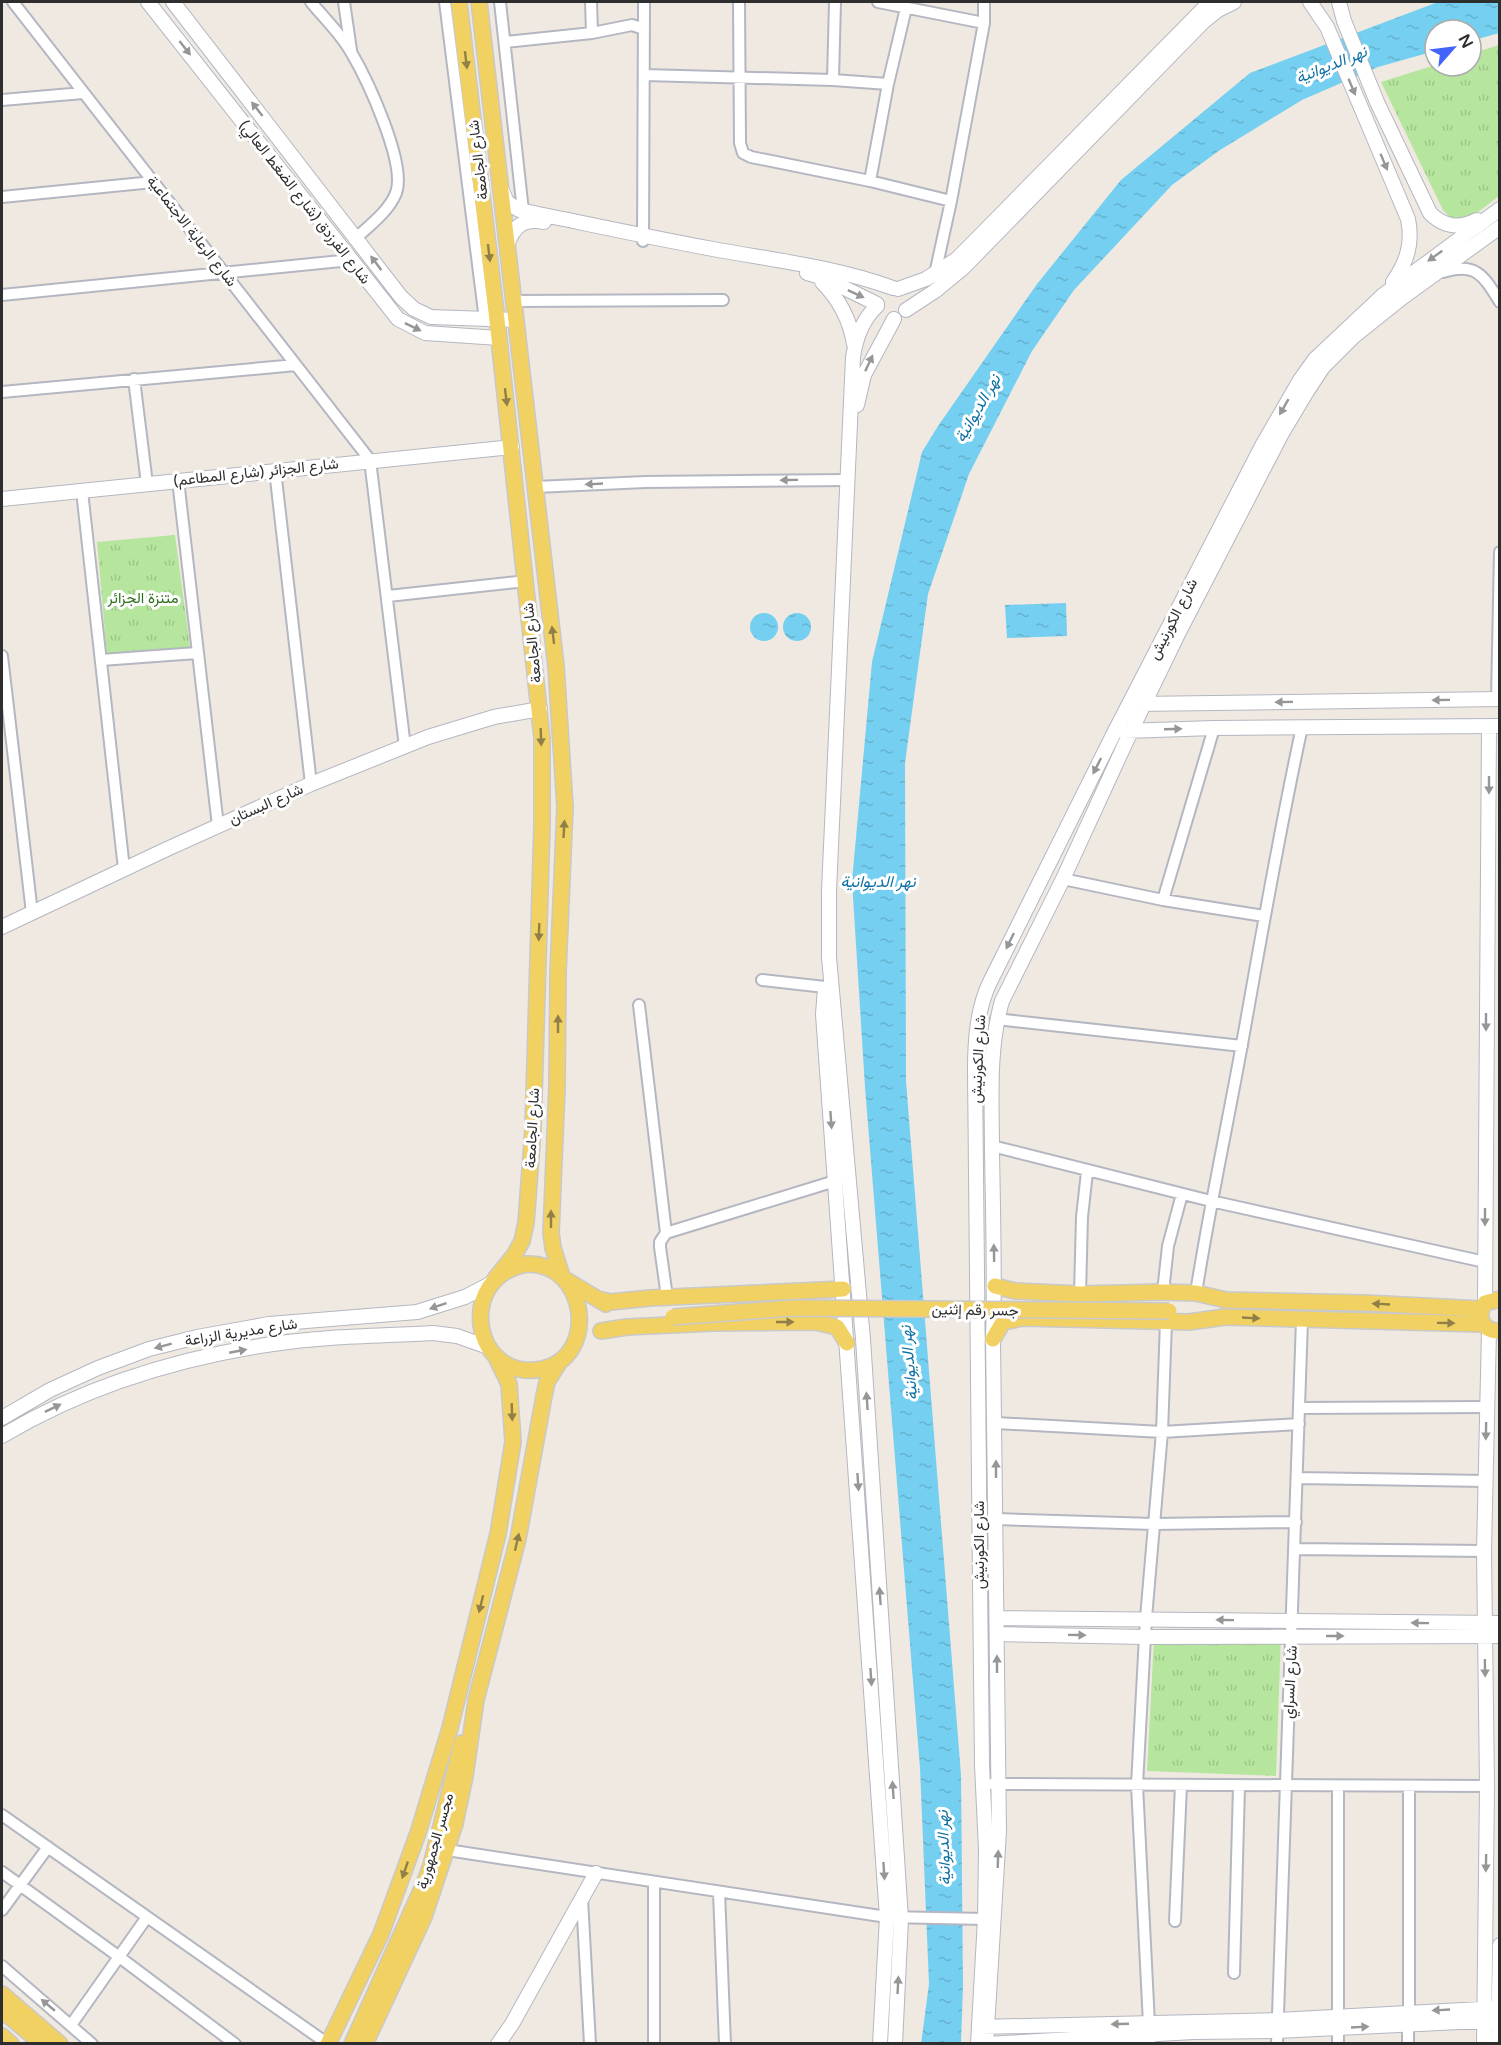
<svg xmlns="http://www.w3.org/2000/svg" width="1501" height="2045" viewBox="0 0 1501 2045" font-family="'Varela Round',Vazirmatn,sans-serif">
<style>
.park{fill:url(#park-tufts)}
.water{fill:url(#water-ripples)}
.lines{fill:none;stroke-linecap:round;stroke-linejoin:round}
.street-casing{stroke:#b4b7c1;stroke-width:14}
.secondary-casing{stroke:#b4b7c1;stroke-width:16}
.primary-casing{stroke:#c9c9c9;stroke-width:18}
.street{stroke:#fff;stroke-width:10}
.secondary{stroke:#fff;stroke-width:14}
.primary{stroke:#f2d163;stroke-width:15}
.primary-bridge-casing{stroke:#c9c9c9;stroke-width:18;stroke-linecap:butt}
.primary-bridge{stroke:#f2d163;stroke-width:15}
.oneway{fill:#969696}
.oneway2{fill:#908048}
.labels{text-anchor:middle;stroke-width:6;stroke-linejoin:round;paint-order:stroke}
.street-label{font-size:15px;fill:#2e2e2e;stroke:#fff}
.park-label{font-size:15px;fill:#2c6e1b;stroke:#fff}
.water-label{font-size:16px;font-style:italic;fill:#0d6fa3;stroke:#fff}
</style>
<defs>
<pattern id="park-tufts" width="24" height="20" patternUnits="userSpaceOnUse" patternTransform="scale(1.5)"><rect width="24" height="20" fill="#b6e59e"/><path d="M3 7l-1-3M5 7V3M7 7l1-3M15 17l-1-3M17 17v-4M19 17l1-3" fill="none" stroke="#9dc588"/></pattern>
<pattern id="water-ripples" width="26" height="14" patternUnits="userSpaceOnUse" patternTransform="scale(1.5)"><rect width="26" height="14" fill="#75cff0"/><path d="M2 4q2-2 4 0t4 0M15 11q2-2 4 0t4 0" fill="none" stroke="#66b2ce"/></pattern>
</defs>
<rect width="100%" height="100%" fill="#efe9e1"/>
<path class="park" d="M1499,45V196C1482,208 1461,232 1443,210L1381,82L1435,65L1471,66V54Z
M175,535L190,647L107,655L97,542Z
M1281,1635L1276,1776L1147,1771L1154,1639Z"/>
<path class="water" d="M1438,2H1499V33L1471,41V30H1435V51L1378,67L1302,100L1220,150L1172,185L1074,290L1032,351L969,474L928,594L905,763L906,1081L961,1775L963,1986L961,2043L921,2044L929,1984L920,1768L865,1087L852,881L872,662L922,452L938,426L1037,284L1121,180L1250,73Z
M1066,603L1067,636L1007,638L1005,605Z
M783 627a14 14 0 1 1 28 0a14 14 0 1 1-28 0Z
M750 627a14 14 0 1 1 28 0a14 14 0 1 1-28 0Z"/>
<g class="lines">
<g class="street-casing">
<path id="street" d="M13,2L370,460L405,747
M311,2C324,18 341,34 351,52C367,79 407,164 396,193C389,211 370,225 356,238
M344,2L351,50
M445,2L485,320
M500,2L523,211
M591,2L592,33
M739,2L740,143L743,153L751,157L870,181L951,201
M878,2L984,23
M505,42L592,33L632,25L644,29
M644,75L833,80L888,84
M833,80L835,2
M2,100L83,93
M870,181L888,84L906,8
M2,197L153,182
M643,241L644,2
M1443,272C1476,262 1483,275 1500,302
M935,274L951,201L984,23V2
M2,295L351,260
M513,301L723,300
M134,379L147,484
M2,392L296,365
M275,470L311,784
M178,480L218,826
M536,487L645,482L848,480
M82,491L124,869
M388,596L526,581
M2,656L32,913
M101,660L197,653
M1497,699L1500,552
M1063,879L1163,900L1264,916
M1163,900L1214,728
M762,980L825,987
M639,1005L666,1233
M996,1019L1242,1046
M992,1146L1211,1201L1485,1262
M1163,1292L1168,1246L1182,1194
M1196,1293C1209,1210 1227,1127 1242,1044C1261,938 1279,832 1302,727
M1080,1294L1082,1217L1087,1172
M667,1297L660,1247V1242L666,1233L835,1181
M1300,1408L1486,1407
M996,1423L1162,1432L1299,1424
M1298,1478L1486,1481
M996,1519L1154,1524L1296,1522
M1295,1549L1484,1551
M992,1784L1487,1786
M2,1815L328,2044
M447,1850L887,1917L985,1919
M2,1872L118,1956L235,2044
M719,1892L725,2044
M582,1899L590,2044
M2,1910L48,1847
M1175,1921L1181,1785
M2,1966L92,2044
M1234,1973L1239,1786
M1409,2012V1786
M71,2025L147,1917
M1408,2025V2044
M654,2044V1882
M1150,2044L1137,1785L1146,1618L1162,1432L1166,1322
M1277,2044L1302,1320
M1338,2044V1786"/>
</g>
<g class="secondary-casing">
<path id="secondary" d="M148,2L398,319L425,333L499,338
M173,2L401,297L414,309L431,317L515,320
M1310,2L1327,27L1408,219C1413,243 1407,262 1393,282
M1339,2L1344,21L1377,102L1430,213C1444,227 1459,229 1477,220
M502,191L507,202L519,210C584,223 648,237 713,249C773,260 835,267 893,288
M507,245C514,226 523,218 544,222
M807,273L824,278L877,304
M822,282C839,299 850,320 854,344
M898,289L926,279L957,259L1210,2
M877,306C862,320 856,337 853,357L829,891V957L863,1339L901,1919L895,2044
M906,310L935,291L964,267L1203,22L1218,10L1234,2
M857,405L864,375L894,319
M2,499L512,447
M1136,704L1500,699
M1124,731L1214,728L1500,726
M2,927L167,849L311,784L428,737L494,717L540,709
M825,989L823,1014L887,1917L880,2044
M1485,1303L1489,726
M2,1418L50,1390L98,1368L149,1349L197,1337L269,1324L417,1312L465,1297L492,1283
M2,1436C84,1387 178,1358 273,1344C325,1336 380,1336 433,1333L457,1336L488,1347
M997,1618L1500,1623
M997,1634L1146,1637L1500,1636
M980,2027L1278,2020L1500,2008
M498,2044L512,2024L596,1873
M978,2044L985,1919L986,1850L982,1765L980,1580L975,1070C975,1040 977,1009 990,982L1115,731L1263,444L1300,380L1315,359L1382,296L1500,209
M986,2044L999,1831L993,1339C995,1277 993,1214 992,1151C992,1101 988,1050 1002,1001L1063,879L1131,731L1179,632L1281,435L1306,393L1323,367L1353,337L1403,297L1500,227
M986,2044L1193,2032L1277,2031L1500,2020
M1484,2044L1487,1786L1484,1551L1489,1330
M1498,2044L1500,1945"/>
</g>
<g class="primary-casing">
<path id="primary" d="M459,2L497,320L542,738V825L533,1129L526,1223L522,1241L515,1254L495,1279
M479,2L556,666L565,807L558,972L557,1087L551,1233L553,1248L562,1276
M527,1264C588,1263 599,1357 542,1369C472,1383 455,1276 527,1264Z
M566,1280L606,1304
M995,1286L1015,1291L1080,1294L1163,1292L1196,1293L1226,1300L1365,1303L1481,1309
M598,1299L610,1302L650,1298L843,1289
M1500,1299L1485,1303C1476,1316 1482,1332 1500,1331
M601,1331L627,1327L713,1323L816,1322L837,1327L847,1343
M993,1339L1003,1322L1023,1318L1189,1322L1225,1317L1483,1324
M2,1994L60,2044
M2,2010L42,2044
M2,2036L11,2044
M328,2044L381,1934L418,1833L450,1728L498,1534L513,1442L509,1384L496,1357
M352,2044L424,1884L431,1865L462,1743
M365,2044L424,1917L455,1824L465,1776L476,1700L518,1539L544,1396L547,1382L560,1361"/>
</g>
<use href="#street" class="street"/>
<use href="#secondary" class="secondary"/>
<use href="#primary" class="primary"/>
<g class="primary-bridge-casing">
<path id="primary-bridge" d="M673,1317L792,1308L1169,1311"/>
</g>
<use href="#primary-bridge" class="primary-bridge"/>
</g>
<defs><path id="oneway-solid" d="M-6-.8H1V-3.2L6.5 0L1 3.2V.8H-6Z" transform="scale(1.5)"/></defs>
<g class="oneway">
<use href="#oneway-solid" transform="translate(185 48) rotate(52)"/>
<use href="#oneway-solid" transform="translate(1352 87) rotate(67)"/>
<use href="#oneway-solid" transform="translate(257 109) rotate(-128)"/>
<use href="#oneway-solid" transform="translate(1384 162) rotate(67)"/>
<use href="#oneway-solid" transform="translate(1435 256) rotate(144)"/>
<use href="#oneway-solid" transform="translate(376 263) rotate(-127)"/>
<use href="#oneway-solid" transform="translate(856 294) rotate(25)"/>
<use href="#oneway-solid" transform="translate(413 327) rotate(26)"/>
<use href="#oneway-solid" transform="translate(869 363) rotate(-65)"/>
<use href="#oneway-solid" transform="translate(1284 407) rotate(120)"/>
<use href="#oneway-solid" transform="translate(789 480) rotate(179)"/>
<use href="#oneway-solid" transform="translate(594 484) rotate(177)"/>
<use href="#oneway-solid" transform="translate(1441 700) rotate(179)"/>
<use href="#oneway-solid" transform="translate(1284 702) rotate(179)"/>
<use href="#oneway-solid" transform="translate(1173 729) rotate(-2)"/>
<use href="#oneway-solid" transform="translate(1097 766) rotate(117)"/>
<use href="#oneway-solid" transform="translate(1489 785) rotate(90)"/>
<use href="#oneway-solid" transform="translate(1010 941) rotate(116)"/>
<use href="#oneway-solid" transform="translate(1486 1022) rotate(90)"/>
<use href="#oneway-solid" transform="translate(831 1120) rotate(86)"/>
<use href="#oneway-solid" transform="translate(1485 1217) rotate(90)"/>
<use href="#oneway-solid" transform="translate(994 1253) rotate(-91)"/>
<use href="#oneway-solid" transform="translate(438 1306) rotate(161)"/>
<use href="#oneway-solid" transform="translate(163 1346) rotate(165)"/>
<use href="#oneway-solid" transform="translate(238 1351) rotate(-11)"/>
<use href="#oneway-solid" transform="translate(867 1401) rotate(-94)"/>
<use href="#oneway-solid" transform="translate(53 1408) rotate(-26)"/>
<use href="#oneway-solid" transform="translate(1486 1431) rotate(91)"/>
<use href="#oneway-solid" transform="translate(996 1469) rotate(-90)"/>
<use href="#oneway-solid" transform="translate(858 1482) rotate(86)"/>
<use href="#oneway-solid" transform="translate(880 1596) rotate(-94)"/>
<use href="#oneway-solid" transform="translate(1225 1620) rotate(-179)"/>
<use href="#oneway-solid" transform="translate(1420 1623) rotate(-179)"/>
<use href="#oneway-solid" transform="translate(1077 1635) rotate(1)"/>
<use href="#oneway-solid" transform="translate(1335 1636)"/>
<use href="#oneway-solid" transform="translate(997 1664) rotate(-90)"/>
<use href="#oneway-solid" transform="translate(1485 1668) rotate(89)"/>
<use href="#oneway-solid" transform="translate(871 1677) rotate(86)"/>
<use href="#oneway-solid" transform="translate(893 1790) rotate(-94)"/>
<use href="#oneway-solid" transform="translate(998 1859) rotate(-88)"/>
<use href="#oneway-solid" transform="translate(1486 1863) rotate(91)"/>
<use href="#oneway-solid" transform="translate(884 1871) rotate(86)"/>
<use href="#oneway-solid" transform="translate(898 1985) rotate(-87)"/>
<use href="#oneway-solid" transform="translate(48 2005) rotate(-140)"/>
<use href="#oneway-solid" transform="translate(1441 2010) rotate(177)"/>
<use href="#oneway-solid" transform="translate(1120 2024) rotate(178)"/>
<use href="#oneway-solid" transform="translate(1360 2027) rotate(-3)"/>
</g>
<g class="oneway2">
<use href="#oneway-solid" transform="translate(466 60) rotate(83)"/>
<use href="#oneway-solid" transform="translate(489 253) rotate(83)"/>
<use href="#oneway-solid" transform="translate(506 397) rotate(83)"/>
<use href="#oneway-solid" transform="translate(553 635) rotate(-97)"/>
<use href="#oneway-solid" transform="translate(541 737) rotate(88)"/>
<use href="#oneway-solid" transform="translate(564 829) rotate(-87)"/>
<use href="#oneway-solid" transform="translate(539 932) rotate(92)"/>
<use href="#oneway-solid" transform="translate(558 1024) rotate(-90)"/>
<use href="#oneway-solid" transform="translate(551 1219) rotate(-90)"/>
<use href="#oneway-solid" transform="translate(1381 1304) rotate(-177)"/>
<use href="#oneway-solid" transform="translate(1251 1318) rotate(3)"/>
<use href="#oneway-solid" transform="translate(785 1322)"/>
<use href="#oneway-solid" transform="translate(1446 1323) rotate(1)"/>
<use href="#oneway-solid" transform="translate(512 1412) rotate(88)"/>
<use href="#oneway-solid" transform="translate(517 1542) rotate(-77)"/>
<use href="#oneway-solid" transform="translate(481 1604) rotate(104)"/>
<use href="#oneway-solid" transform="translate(405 1870) rotate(109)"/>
</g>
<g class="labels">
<g class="street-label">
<text transform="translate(478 160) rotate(-97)" y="5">شارع الجامعة</text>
<text transform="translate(305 202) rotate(52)" y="5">شارع الفرزدق (شارع الضغط العالي)</text>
<text transform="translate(192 231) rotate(52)" y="5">شارع الرعاية الاجتماعية</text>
<text transform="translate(256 472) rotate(-6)" y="5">شارع الجزائر (شارع المطاعم)</text>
<text transform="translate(1173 619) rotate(-63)" y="5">شارع الكورنيش</text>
<text transform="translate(532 643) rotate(-96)" y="5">شارع الجامعة</text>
<text transform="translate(266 804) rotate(-24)" y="5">شارع البستان</text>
<text transform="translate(978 1059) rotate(-87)" y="5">شارع الكورنيش</text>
<text transform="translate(532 1128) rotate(-87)" y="5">شارع الجامعة</text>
<text transform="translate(975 1310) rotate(1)" y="5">جسر رقم إثنين</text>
<text transform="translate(241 1332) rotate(-9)" y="5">شارع مديرية الزراعة</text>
<text transform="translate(979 1545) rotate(-90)" y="5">شارع الكورنيش</text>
<text transform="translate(1290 1682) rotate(-87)" y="5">شارع السراي</text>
<text transform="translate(435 1841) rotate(-74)" y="5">مجسر الجمهورية</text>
</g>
<g class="park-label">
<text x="143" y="603">متنزة الجزائر</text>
</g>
<g class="water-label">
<text transform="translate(1331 64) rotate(-22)" y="6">نهر الديوانية</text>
<text transform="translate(977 408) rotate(-60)" y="6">نهر الديوانية</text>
<text x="878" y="887">نهر الديوانية</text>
<text transform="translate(908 1363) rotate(-95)" y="6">نهر الديوانية</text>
<text transform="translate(943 1848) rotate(-92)" y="6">نهر الديوانية</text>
</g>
</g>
<rect width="1501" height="2045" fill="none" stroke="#2e2e2e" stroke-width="6"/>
<g transform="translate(1453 48) rotate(62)"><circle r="28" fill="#ffffff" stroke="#ababab" stroke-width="1.5"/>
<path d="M0-4.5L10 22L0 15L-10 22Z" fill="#4264fb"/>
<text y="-9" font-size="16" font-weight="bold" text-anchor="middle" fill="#2e2e2e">N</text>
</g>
</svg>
